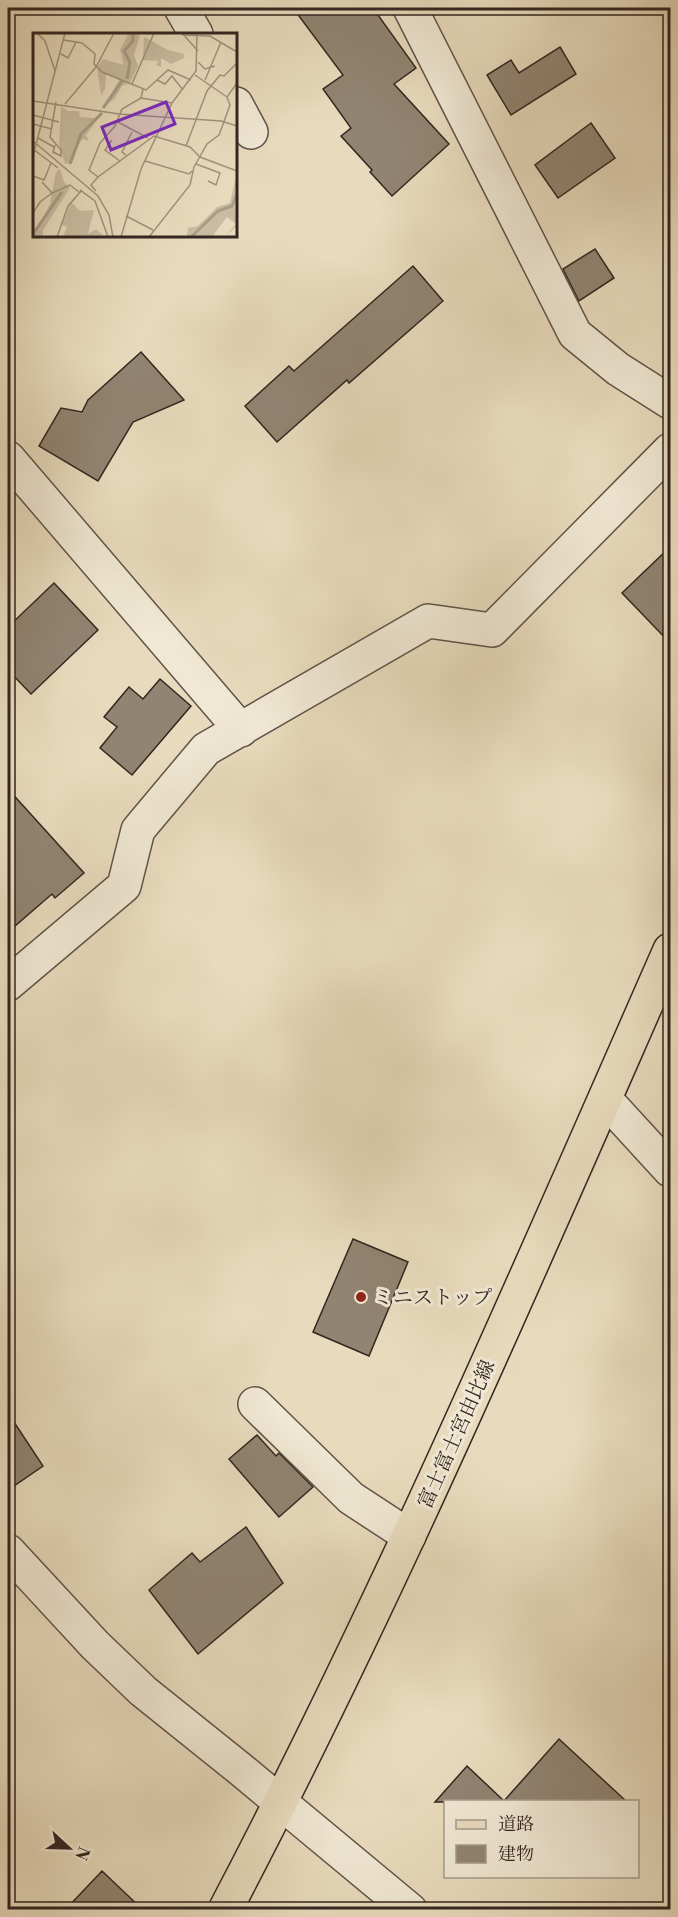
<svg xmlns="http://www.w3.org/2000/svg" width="678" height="1917" viewBox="0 0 678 1917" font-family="'Libre Bodoni','Noto Serif JP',serif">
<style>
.building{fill:#918472;stroke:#332621;stroke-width:1.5}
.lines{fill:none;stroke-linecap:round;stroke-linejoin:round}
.minor-casing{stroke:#605348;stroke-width:36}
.tertiary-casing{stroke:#605348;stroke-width:36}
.primary-casing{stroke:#332621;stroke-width:36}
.minor{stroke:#f0e8d4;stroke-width:33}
.tertiary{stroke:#f0e8d4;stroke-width:33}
.primary{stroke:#e8dbbd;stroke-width:33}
.poi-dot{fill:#8f2418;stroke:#f0e8d4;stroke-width:2}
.labels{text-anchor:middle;stroke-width:6;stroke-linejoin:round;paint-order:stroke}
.poi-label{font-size:20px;fill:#332621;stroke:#f0e8d4;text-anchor:start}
.street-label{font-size:20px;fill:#332621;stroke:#f0e8d4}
.inset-river{fill:none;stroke:#aa9d88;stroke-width:3}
.inset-road{fill:none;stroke:#a0937f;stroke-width:1.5}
.view{fill:#7b2cbf;fill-opacity:0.15;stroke:#7b2cbf;stroke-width:3}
.inset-edge{fill:none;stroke:#332621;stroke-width:3}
</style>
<rect width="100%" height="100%" fill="#e8dbbd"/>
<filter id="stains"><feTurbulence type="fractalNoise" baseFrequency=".00333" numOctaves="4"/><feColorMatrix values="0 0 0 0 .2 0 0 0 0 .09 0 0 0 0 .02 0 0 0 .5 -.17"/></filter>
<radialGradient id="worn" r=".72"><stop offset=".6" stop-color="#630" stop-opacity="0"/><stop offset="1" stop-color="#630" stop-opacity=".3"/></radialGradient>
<path class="building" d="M293,8H373L416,68L394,84L449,144L392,196L370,172L372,170L341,136L351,128L323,89L343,75Z
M560,47L576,74L511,115L487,75L511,60L519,73Z
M591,123L615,158L558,198L535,165Z
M595,249L614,278L579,301L563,269Z
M413,266L443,301L349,383L347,380L277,442L245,406L289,366L294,371Z
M141,352L184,400L133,422L98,481L39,446L61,408L82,412L88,400Z
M670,547V643L622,593Z
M54,583L98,630L31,694L8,670V627Z
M160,679L191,706L132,775L100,748L117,727L104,717L129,687L143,699Z
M8,789L84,873L55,898L52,894L8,932Z
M353,1239L408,1262L369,1356L313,1332Z
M8,1413L43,1466L8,1490Z
M257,1435L276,1456L279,1453L313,1487L279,1517L229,1459Z
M246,1527L283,1583L198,1654L149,1590L192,1553L200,1562Z
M559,1739L627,1802H435L467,1766L504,1801Z
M102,1871L143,1910H65Z"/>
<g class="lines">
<g class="minor-casing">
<path id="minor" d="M181,8L196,34
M410,8L575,334L618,369L670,402
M236,104L251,132
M8,458L241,730
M8,984L124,886L138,830L206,749L428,621L492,630L670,450
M605,1099L670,1170
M255,1404L351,1498L409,1536"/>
</g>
<g class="tertiary-casing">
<path id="tertiary" d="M8,1551L95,1645L143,1691L239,1768L410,1910"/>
</g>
<g class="primary-casing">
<path id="primary" d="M225,1910C389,1597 528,1273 670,950"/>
</g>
<use href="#minor" class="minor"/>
<use href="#tertiary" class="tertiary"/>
<use href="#primary" class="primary"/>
</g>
<circle class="poi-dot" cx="361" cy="1297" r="6"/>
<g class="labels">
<g class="poi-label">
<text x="373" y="1304">ミニストップ</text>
</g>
<g class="street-label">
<text transform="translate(456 1434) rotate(-66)" y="7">富士富士宮由比線</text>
</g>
</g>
<g transform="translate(33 33)">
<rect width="204" height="204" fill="#e8dbbd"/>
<path d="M111,4L135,17L151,21V25L138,31L128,25V34L123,32L125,28L110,27Z" fill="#c9bca2"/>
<path d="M96,0L107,2L101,22L105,33L97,50L89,53L82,65L70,75L86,47L73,41L72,56L68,62L64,34L70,26L91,32L87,17ZM28,73L35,78H46L47,84L62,85L69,80L53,102L56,108L49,106L37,130L32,131L26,111ZM27,136L31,149L37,155L10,197V204H0L17,171L23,139ZM204,140V193L193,202L203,191L194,184L179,204H154L155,195L165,193L184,174L197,170ZM38,169L47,178L61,177L55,201L63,196L72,204H30L34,194L29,192Z" fill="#c9bca2"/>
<path class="inset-river" d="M94,46L97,29L91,18L100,8V0M70,75L89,48M37,131L48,101L69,80M0,201L29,159M158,204L185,178L199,173L204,161"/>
<path class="inset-road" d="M149,0L165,18M5,1L12,8L22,38M149,2L177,3L204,19M31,7L49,10L62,21L61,31L69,39L113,57L135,37L158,47M28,21L35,25L43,9M165,29L172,36L182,33M162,42L194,64M124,47L132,51L139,43L150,57M172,47L188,9M99,51L121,0M108,65L139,70M0,68L86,81L188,88L204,93M32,71L63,34L81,0M0,82L26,89M83,88L115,105M0,91L19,96M5,105L21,114M79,107L72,117L87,128M0,108L65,163L76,182L80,204M22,112L20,119L28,123V117L17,104L23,69M153,113L174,58L187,42L191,43L204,30M0,116L25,135M93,122L89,119L99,99M0,123L32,0M112,128L156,141L159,138M163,131L187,140L183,152L175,148M0,143L11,147L18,130M65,144L56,137L67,110L82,93L89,76L108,65L110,56M47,157L62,168L75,204M63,158L58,152L65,144L121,103L157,114L167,124L204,138M19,160L37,152L46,159M0,180L7,169L19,160L9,149M93,183L120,197M24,204L35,173L49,157M88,204L108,136L139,70L163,38L164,0M116,204L157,152L161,134L174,111L186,102L197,72L194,64L204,50"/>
<path class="view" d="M133,69L142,91L78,117L69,94Z"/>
<rect width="204" height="204" class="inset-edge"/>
</g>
<rect width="678" height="1917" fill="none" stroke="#e8dbbd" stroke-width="30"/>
<rect x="9" y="9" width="660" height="1899" fill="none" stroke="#332621" stroke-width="3"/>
<rect x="15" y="15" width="648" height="1887" fill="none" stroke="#332621" stroke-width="1.5"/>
<rect x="444" y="1800" width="195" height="78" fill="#f0e8d4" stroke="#a49a8c" stroke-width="1.5"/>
<rect x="456" y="1820" width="30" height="9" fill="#e8dbbd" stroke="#a49a8c" stroke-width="1.5"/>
<text x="498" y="1830" font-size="18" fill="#332621">道路</text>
<rect x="456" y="1845" width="30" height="18" fill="#918472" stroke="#a49a8c" stroke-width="1.5"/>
<text x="498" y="1860" font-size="18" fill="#332621">建物</text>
<g transform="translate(69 1848) rotate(112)" stroke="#f0e8d4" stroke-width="4.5" paint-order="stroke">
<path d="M0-4.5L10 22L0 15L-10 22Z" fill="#332621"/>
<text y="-9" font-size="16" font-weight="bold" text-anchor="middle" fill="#332621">N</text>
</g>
<rect width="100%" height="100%" filter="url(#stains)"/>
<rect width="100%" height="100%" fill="url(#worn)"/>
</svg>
